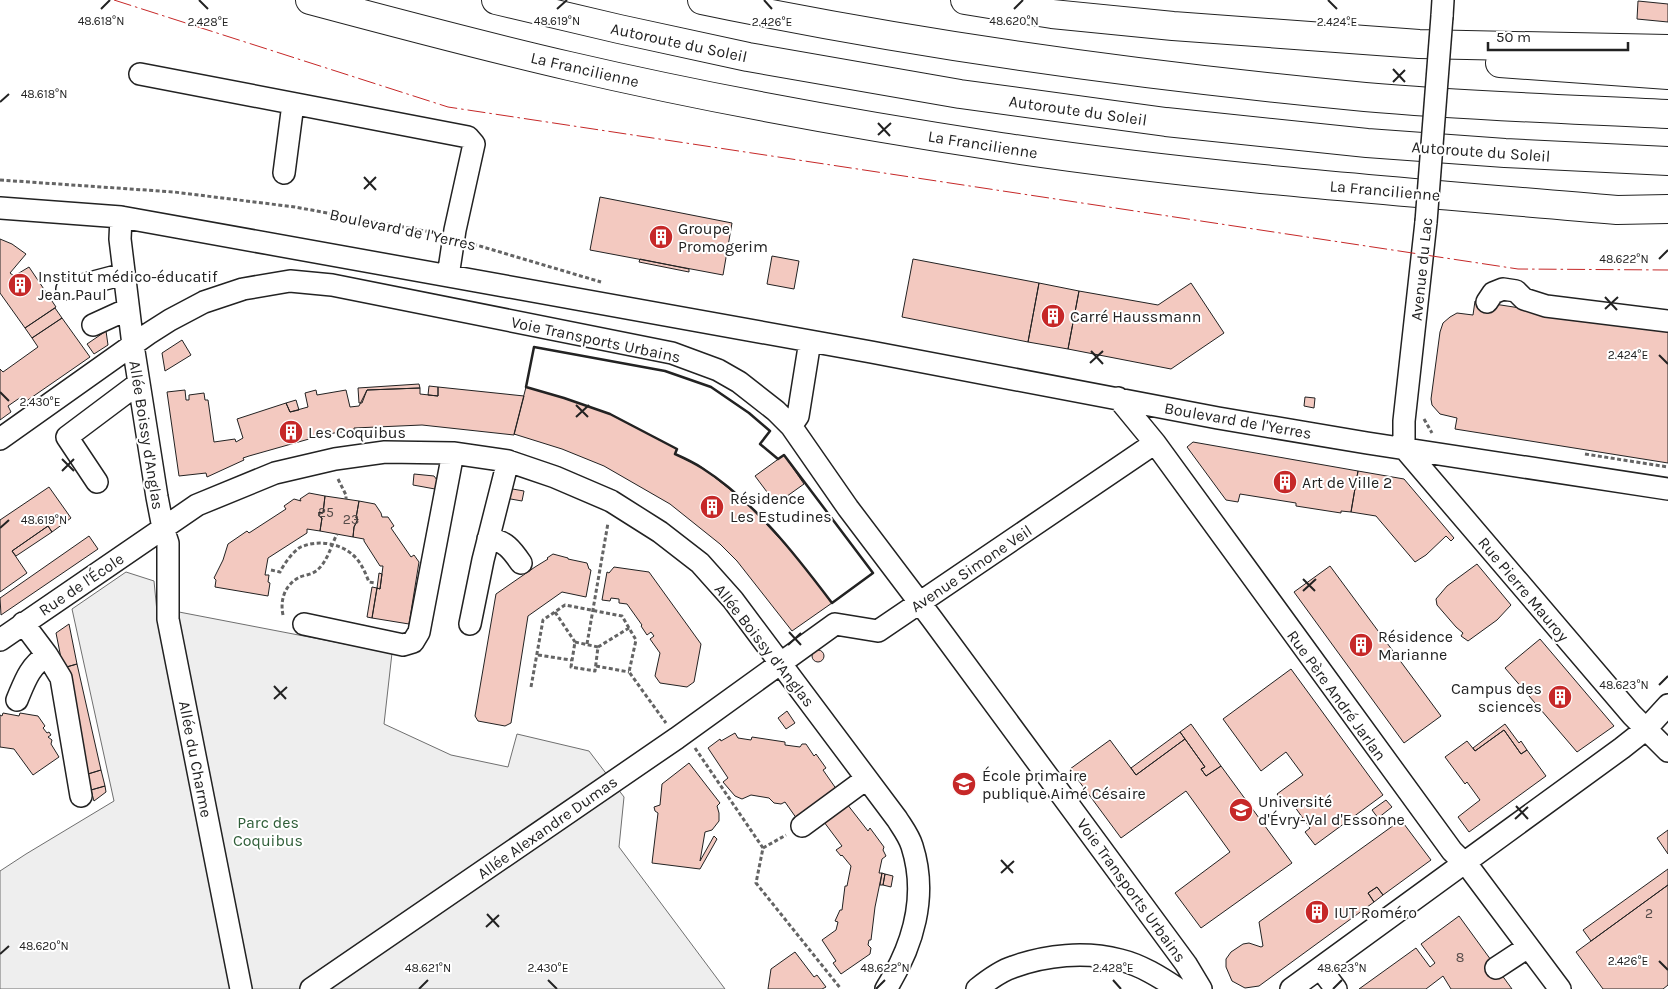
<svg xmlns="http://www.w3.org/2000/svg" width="1668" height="989" viewBox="0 0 1668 989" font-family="Karla,sans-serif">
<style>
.green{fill:#eee;stroke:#6f6f6f}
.building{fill:#f3c9c0;stroke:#222}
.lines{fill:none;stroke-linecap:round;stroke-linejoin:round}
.minor-casing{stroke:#222;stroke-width:24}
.highway-casing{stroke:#222;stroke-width:30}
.path{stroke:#646464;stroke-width:3;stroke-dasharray:4 2.5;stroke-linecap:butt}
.minor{stroke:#fff;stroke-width:21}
.highway{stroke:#fff;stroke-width:28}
.minor-bridge-casing{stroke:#222;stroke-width:24;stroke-linecap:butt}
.minor-bridge{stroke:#fff;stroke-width:21}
.wall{stroke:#222;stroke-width:2.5}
.power{stroke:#c62828;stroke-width:1;stroke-dasharray:18 4 2.5 4;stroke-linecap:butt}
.ticks{fill:none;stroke:#222;stroke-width:2}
.labels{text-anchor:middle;stroke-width:4;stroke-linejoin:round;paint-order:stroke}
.number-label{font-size:14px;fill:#564c4a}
.street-label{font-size:16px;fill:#222;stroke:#fff}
.poi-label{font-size:16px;fill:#222;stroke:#fff;text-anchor:start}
.park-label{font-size:16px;fill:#2f5e38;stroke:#fff}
.ticks-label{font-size:12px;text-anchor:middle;fill:#222;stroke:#fff;stroke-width:4;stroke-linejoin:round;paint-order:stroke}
</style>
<rect width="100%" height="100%" fill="#fff"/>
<path class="green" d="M126,572L154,581L157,612H179L392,653L384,724L451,755L508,767L517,734L589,751L624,797L619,847L725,989H0V871L26,854L114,801L72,609Z"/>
<path class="building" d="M1638,1L1668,4V22L1637,19Z
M600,197L732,223L723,275L590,250Z
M0,239L12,244L26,254L10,273L14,276L29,267L56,307L25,328L0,293Z
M772,256L799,261L794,289L767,284Z
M640,259L689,269V272L639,262Z
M913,259L1039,283L1028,342L902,317Z
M1039,283L1079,291L1068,349L1028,342Z
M1191,283L1224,333L1171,369L1068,349L1079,291L1158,305Z
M1475,301L1668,331V463L1455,429L1457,418L1440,414L1432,405L1431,399L1440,332L1443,323L1450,317L1457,313L1473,315Z
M55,308L62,318L32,338L25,328Z
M62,318L90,357L25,402L21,397L8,406L11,412L0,420V369L3,372L38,347L32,338Z
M106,331L108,345L94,354L87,344Z
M182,340L191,355L165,371L162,353Z
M419,384L420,388L367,390L362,403H359L358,388Z
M429,386L438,387V396L428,395Z
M438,387L524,396L514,435L422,425L354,428V430L308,437L309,439L249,456L243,458L244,460L207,477L206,473L179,476L167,392L185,390L186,400H189V395L204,393L205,400H208L214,442L235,439L236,442L243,438L237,419L286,403L290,412L308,407L305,393L316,390L317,395L346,390L350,407L359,406L367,390L420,388V394L438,396Z
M526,387L564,398L610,414L677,449L675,454L703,468L738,496L753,510L794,554L832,603L792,631L737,561L720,544L670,504L604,466L562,449L514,434Z
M1305,397L1315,398L1314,408L1304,406Z
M296,400L299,410L290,412L286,403Z
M1193,442L1358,471L1351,512L1341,511V513L1296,506V503L1240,494L1238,502L1226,500L1187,447Z
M784,455L804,484L776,504L755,476Z
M1358,471L1404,479L1454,538L1451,541L1446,536L1426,555L1415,562L1376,516L1351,512Z
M414,474L434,476L437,480L435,489L413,485Z
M49,487L71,518L52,532L48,526L12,551L27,573L0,592V520Z
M507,488L524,491L522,501L505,498Z
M309,493L325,496L323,513L319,512V516L322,518L320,531L307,529V533L268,558L265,575H269L268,582L270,583L268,596L215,587L216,580L214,578L223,560L228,544L247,531L249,533L286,509L284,506L294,499L301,501L300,499Z
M325,496L359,501L356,518L358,519L354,527L353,537L320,531L322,518L319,516V512L323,513Z
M359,501L375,504L381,513L382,517H388L394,526L391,528L411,557L414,555L419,562L409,624L372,618L377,588L380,589L383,566H380L364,541V539L353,537L354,527L358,519L356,518Z
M48,526L52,532L16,556L12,551Z
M89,536L98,549L1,615L0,598Z
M553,554L568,558V559L587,563L589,569L591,570L586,597L562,592L528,616L511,723L505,726L478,721L475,716L496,594L535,567L548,559L547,558Z
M1477,564L1511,605L1497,620L1468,641L1461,636L1463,633L1456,627L1437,605L1436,599L1447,586Z
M1330,566L1441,716L1404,743L1294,592Z
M614,567L649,572L701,644L694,682L687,687L660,683L655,676L660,653L650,639L654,636L651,632L647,635L641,626L642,625L627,604L619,603V599L611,598L610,601L602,600L607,572L609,573Z
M379,573L382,574L380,589L377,588Z
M372,587L377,588L372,618L367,617Z
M69,624L77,664L63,668L56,633Z
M1540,639L1614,726L1577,752L1505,668Z
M812 656a6 6 0 1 1 12 0a6 6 0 1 1-12 0Z
M77,664L101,770L88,774L63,668Z
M1291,669L1383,795L1315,845L1305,832L1310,828L1292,803L1287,807L1277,794L1303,775L1286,752L1261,771L1223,719Z
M787,711L795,723L786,729L778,718Z
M3,713L19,716L20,713L38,716L45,726L43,728L47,733L49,732L51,735L48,737L52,740L51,744L59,757L33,775L14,749L0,747V715L2,716Z
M1191,724L1221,766L1206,776L1201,769L1205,767L1180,732Z
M1505,724L1519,743L1521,741L1527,750L1521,754L1504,730L1475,751L1473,748Z
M1504,730L1521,754L1527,750L1546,776L1469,832L1458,817L1480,800L1467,782L1465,784L1445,757L1467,741L1475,751Z
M1180,732L1185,739L1136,775L1131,768Z
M735,733L738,738L751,740L752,737L785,742V745L800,747L802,744H806L814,756L816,754L826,768L823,770L837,790L797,819L785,802L781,804L774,803L769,798L751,795L742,799L735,796L723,782L728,778L708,748L720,739L721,741Z
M1185,739L1205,767L1201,769L1206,776L1221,766L1292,863L1201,928L1175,893L1230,852L1186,791L1121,838L1070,769L1110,740L1136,775Z
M689,763L720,803L717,806L719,813V821L712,830L705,832L700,861L714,836L717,839L700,869L652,863L658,813L655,811L654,807L660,805L662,784Z
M101,770L105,786L91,790L88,774Z
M105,786L106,792L94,801L91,790Z
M1386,800L1392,807L1378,818L1372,810Z
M847,804L868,831L870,828L884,847L883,850L886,856L882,859L879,873H882L875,907L871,940H869L868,945L871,948L870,954L841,974L833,963L836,961L822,940L836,930L838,922L835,921L840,910H842L845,886H847L851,866L842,855L841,856L836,850L842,846L824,822Z
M1401,820L1431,860L1383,895L1377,887L1368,893L1374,902L1259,986L1245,988L1232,981L1226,967V959L1231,952L1243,944L1249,943L1261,947L1263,946L1259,922Z
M1668,830V854L1657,838Z
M1668,869V885L1591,941L1583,930Z
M882,873L885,874L883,885H880Z
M885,874L893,876L891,887L883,885Z
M1668,885V985L1663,989H1603L1576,952Z
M1377,887L1383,895L1374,902L1368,893Z
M1459,916L1512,989H1451L1443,976L1426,989H1359L1416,948L1430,967L1435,963L1421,944Z
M795,952L814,977L817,975L826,987L822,989H768L771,969Z"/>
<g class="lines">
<g class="minor-casing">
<path id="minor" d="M1442,16L1443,0
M140,74L468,137L474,144L455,230L448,276
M284,173L293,104
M0,208L121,217L871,352L1218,418L1367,443L1668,489
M121,217L120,239L133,345L157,497L163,528L168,543V619L241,989
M67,289L124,274
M1487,302L1493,293L1503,289L1516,291L1524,299L1546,306L1668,321
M93,325L128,309
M1118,398L1155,443L1452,851L1471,870L1560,989
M791,426L798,416L810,341
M0,439L148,334L170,320L204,302L243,289L290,281L332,285L672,353L718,370L739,382L776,411L791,426L848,508L932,619L1186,964L1201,989
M1404,448L1632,715L1668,751
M1404,448V421L1426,222
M97,482L67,437L139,383
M488,539C505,540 512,550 521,563
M23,623L47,655L61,678L81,796
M304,624L403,645L413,642L419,632L453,453
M470,624L483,560L508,461
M0,640L197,505L275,473L335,459L385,452L453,453L508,461L555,477L611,501L660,532L700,563L733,600L897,819C902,827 909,836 912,846C928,896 913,946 886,989
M17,700C25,681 29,667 47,655
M802,826L866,779
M1320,968L1336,989
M1496,968L1528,947
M311,989L677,738L835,624L878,631L1155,443
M977,989C987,981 1000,971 1013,967C1046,955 1085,951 1120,960C1141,965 1160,977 1178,989
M1291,989L1622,748L1646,729L1668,705"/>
</g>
<g class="highway-casing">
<path id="highway" d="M310,0C396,23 482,46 569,66C711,99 856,125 1001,147C1205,178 1411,192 1617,210L1668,209
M496,0L619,29L748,57L960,94L1166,122L1367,143L1505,153L1668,161
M702,0C921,46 1143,76 1365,97C1466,106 1567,109 1668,114
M965,0L1052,14L1173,26L1419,44L1668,49
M1500,63L1668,75"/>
</g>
<path class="path" d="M0,180L174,192L295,207L436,233
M473,244L601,282
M1424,419L1432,433
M1585,454L1668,467
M338,479L346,495V499
M271,570L280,572C284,564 292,553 299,548C316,539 340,543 353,555C361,562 365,572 369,582L375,583
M555,612L575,642
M283,615C280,601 284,586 298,578C303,575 311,575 316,571C327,563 331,546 337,534
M575,642L598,647L595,671L571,667Z
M587,644L608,523
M598,647L629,628
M538,655L571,660
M596,666L629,672
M531,687L543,620L565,605L622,616L636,640L629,672L666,723
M695,748L763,848L756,883L841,989
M763,848L786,835"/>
<use href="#minor" class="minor"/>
<use href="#highway" class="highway"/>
<g class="minor-bridge-casing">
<path id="minor-bridge" d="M1426,222L1442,16"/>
</g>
<use href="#minor-bridge" class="minor-bridge"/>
<path class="wall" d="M534,347L665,371L711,387L749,413L770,431L760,444L778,459L784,455L873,573L832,603C795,554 754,501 702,468C693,462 684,458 675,454L677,449L610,414L564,398L526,387Z"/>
<path class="power" d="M114,0L448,107L1518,269L1668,270"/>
</g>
<path class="ticks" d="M199,0L208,9M764,0L772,9M1328,0L1337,9M101,9L110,0M557,9L567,0M1014,9L1023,0M1393,69L1405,82M1393,82L1405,70M0,102L9,94M878,123L890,136M878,135L891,123M364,177L376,190M364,189L376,177M1659,259L1668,250M1605,297L1617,310M1605,309L1618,297M1091,351L1103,364M1659,355L1668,364M1090,363L1103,351M0,392L9,401M576,405L588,417M576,417L589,405M62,459L74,471M62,471L74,459M0,528L9,520M1303,579L1315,591M1303,591L1316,579M789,632L801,645M788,645L801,633M1659,685L1668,676M274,686L286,699M274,699L287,687M1516,806L1528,819M1515,819L1528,807M1001,860L1013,873M1001,873L1014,861M487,914L499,927M486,927L499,915M0,954L9,946M1659,961L1668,970M548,980L557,989M1113,980L1121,989M419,989L428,980M876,989L885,980M1333,989L1342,980"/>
<defs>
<g id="building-disc" transform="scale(1.25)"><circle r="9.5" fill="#c62828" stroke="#fff"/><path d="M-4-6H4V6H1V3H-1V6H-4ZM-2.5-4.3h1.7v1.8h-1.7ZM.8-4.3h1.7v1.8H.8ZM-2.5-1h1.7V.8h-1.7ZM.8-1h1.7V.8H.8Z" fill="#fff"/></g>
<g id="school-disc" transform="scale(1.25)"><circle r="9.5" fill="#c62828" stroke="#fff"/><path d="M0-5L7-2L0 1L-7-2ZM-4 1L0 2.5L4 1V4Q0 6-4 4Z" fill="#fff"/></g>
<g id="university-disc" transform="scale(1.25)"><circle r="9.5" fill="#c62828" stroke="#fff"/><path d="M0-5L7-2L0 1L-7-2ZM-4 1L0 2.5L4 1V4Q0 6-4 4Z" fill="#fff"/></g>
</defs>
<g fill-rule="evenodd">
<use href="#building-disc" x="661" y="237"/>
<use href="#building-disc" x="20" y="285"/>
<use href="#building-disc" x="1053" y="316"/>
<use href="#building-disc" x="291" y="432"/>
<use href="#building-disc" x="1285" y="482"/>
<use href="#building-disc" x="712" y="507"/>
<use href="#building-disc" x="1361" y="645"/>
<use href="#building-disc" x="1560" y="697"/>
<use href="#school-disc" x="964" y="784"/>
<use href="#university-disc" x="1241" y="810"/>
<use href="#building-disc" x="1317" y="912"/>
</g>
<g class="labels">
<g class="number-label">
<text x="326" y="517">25</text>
<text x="351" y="524">23</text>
<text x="1649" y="918">2</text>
<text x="1460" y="962">8</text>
</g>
<g class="street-label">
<text transform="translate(679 42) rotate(12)" y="6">Autoroute du Soleil</text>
<text transform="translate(585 69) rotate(13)" y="6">La Francilienne</text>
<text transform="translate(1078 110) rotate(8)" y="6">Autoroute du Soleil</text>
<text transform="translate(983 144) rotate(9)" y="6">La Francilienne</text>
<text transform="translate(1481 151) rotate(4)" y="6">Autoroute du Soleil</text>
<text transform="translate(1385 190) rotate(5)" y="6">La Francilienne</text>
<text transform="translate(403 229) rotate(12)" y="6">Boulevard de l'Yerres</text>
<text transform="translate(1421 269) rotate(-84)" y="6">Avenue du Lac</text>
<text transform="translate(596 339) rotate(12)" y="6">Voie Transports Urbains</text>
<text transform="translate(1238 420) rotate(10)" y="6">Boulevard de l'Yerres</text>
<text transform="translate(147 435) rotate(81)" y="6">Allée Boissy d'Anglas</text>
<text transform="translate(971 568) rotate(-34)" y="6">Avenue Simone Veil</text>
<text transform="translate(81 584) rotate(-34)" y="6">Rue de l'École</text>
<text transform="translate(1524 589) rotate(50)" y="6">Rue Pierre Mauroy</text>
<text transform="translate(765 645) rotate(52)" y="6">Allée Boissy d'Anglas</text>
<text transform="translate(1337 695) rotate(54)" y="6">Rue Père André Jarlan</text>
<text transform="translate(196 759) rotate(79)" y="6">Allée du Charme</text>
<text transform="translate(547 827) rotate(-35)" y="6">Allée Alexandre Dumas</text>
<text transform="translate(1132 890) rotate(54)" y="6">Voie Transports Urbains</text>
</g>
<g class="poi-label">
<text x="678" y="234">Groupe<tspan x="678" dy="18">Promogerim</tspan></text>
<text x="38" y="282">Institut médico-éducatif<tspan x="38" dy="18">Jean Paul</tspan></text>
<text x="1070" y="322">Carré Haussmann</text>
<text x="308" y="438">Les Coquibus</text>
<text x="1302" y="488">Art de Ville 2</text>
<text x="730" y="504">Résidence<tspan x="730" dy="18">Les Estudines</tspan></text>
<text x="1378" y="642">Résidence<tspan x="1378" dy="18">Marianne</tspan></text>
<text x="1542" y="694" text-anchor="end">Campus des<tspan x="1542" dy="18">sciences</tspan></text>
<text x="982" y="781">École primaire<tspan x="982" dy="18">publique Aimé Césaire</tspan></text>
<text x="1258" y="807">Université<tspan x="1258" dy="18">d'Évry-Val d'Essonne</tspan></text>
<text x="1334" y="918">IUT Roméro</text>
</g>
<g class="park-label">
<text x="268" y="828">Parc des<tspan x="268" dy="18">Coquibus</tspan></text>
</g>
</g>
<g class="ticks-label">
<text x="101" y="25">48.618°N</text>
<text x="557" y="25">48.619°N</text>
<text x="1014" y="25">48.620°N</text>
<text x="208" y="26">2.428°E</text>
<text x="772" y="26">2.426°E</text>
<text x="1337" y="26">2.424°E</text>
<text x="44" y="98">48.618°N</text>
<text x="1624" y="263">48.622°N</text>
<text x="1628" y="359">2.424°E</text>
<text x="40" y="406">2.430°E</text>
<text x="44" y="524">48.619°N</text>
<text x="1624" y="689">48.623°N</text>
<text x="44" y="950">48.620°N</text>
<text x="1628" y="965">2.426°E</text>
<text x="548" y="972">2.430°E</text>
<text x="1113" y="972">2.428°E</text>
<text x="428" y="972">48.621°N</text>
<text x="885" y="972">48.622°N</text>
<text x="1342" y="972">48.623°N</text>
</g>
<path d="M1488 42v8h140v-8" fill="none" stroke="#222222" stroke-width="2.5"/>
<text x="1496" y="42" font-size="15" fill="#222222" stroke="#ffffff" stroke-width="4" paint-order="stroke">50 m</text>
</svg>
